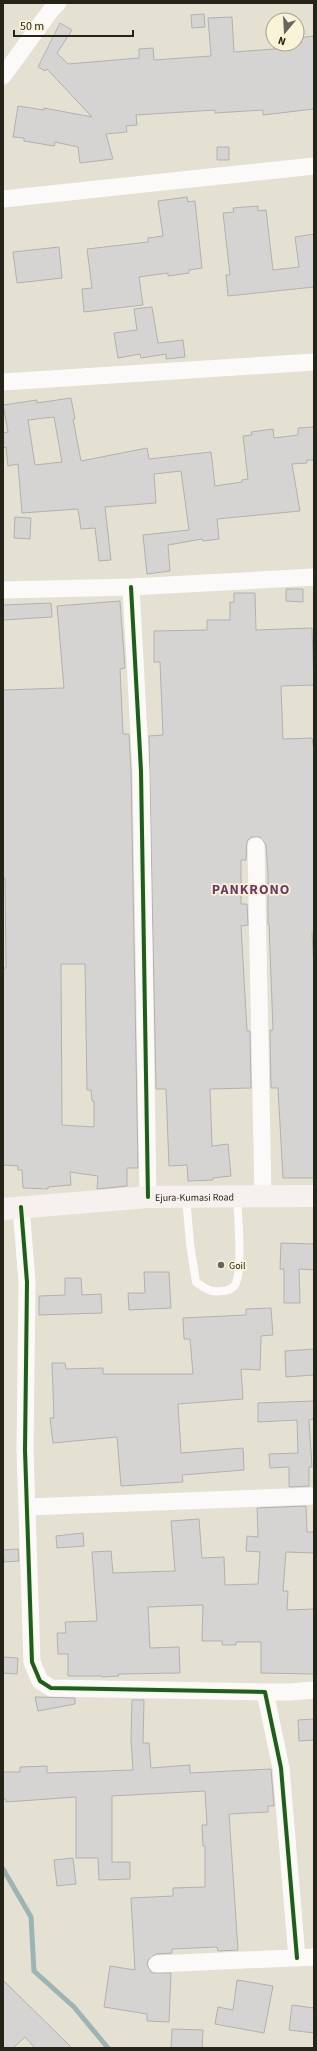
<svg xmlns="http://www.w3.org/2000/svg" width="317" height="2051" viewBox="0 0 317 2051" font-family="'Source Sans 3',sans-serif">
<style>
.lines{fill:none;stroke-linecap:round;stroke-linejoin:round}
.stream{stroke:#9db4b5;stroke-width:5}
.building{fill:#d5d4d3;stroke:#b2b1af;fill-rule:evenodd}
.lane{stroke:#fbfaf8;stroke-width:8}
.street{stroke:#fbfaf8;stroke-width:17}
.primary{stroke:#f6f1ee;stroke-width:22}
.cycleway-casing{stroke:#f9f4d7;stroke-width:6}
.cycleway{stroke:#1b5e20;stroke-width:4}
.poi-dot{fill:#68665a;stroke:#f9f4d7;stroke-width:1.5}
.labels{text-anchor:middle;stroke-width:3.5;stroke-linejoin:round;paint-order:stroke}
.street-label{font-size:10px;fill:#262419;stroke:#f9f4d7}
.poi-label{font-size:10px;fill:#262419;stroke:#f9f4d7;text-anchor:start}
.district-label{font-size:14px;font-weight:bold;letter-spacing:1px;fill:#703866;stroke:#f9f4d7}
</style>
<rect width="100%" height="100%" fill="#e4e1d2"/>
<g class="lines">
<path class="stream" d="M3,1869L31,1917L34,1971L74,2007L108,2048"/>
</g>
<path class="building" d="M204,14L205,27L192,28L191,15Z
M232,17L234,52L288,48V44H297V38L314,36V109L263,115V110L215,113V110L136,115L137,125L126,126L127,132L106,134L113,159L80,163L78,147L55,142L54,146L24,141V138L13,137L18,106L44,110V108L92,117L47,69L45,71L38,67L60,23L72,30L57,53L68,64L139,58V49L153,48L154,60L211,56L208,18Z
M217,147H229V160H217Z
M187,197L188,202L195,201L202,268L189,270V273L168,276V273L139,277L143,305L84,312L82,289L92,288L87,249L148,242V238L163,236L158,201Z
M258,206V211L266,210L273,270L299,267L295,237L314,234V287L228,296L226,275H230L223,213L234,212L233,208Z
M59,247L62,278L17,283L13,252Z
M152,307L158,343L183,340L185,357L166,359V354L141,358L140,354L118,358L114,333L137,330L134,309Z
M71,398L75,419H73L81,461L147,448L149,459L211,452L215,486L242,482V480L248,479L243,436L252,435L251,432L273,429L274,438L298,435V428L314,427V460H307V463L292,464L300,511L217,519L219,539L203,541L202,539L168,545L170,571L147,574L143,535L189,530L181,471L154,474L156,503L105,507L111,560L99,561L95,528L81,529L78,509L22,513L18,464L8,466L6,447L3,448V433L8,432L3,405L37,400V403ZM54,417L62,462L35,465L28,420Z
M15,517L31,518L30,539L14,538Z
M286,589H303V602L286,601Z
M234,593H255L256,630L312,628L314,685L281,686L283,739L312,738L314,750V932H312L314,969V1178H283L278,1088H271L270,1030H273L269,924H268V874L266,845L260,837H251L247,841L246,860H241V904H247L248,925L241,926L247,1031H250L251,1088L210,1089L212,1146L228,1144L231,1176L213,1178V1180L188,1181L187,1165L169,1166L166,1089H156L149,736L163,735L160,662H154V631L207,630V620H230V602H234Z
M120,601L125,668L120,669L123,734H129L131,771L138,1168H127V1186L97,1189L98,1176L70,1172L71,1185L48,1187V1189L23,1188L22,1170H18V1166L3,1165V968H6L5,878H3V690L64,688L57,606ZM61,964H85L87,1090H91L92,1101H94V1127L62,1125Z
M51,603L52,617L3,620V605Z
M281,1243L314,1244V1270L299,1269L300,1303H284V1269H280Z
M144,1272H169L171,1308L129,1310L128,1293H145Z
M65,1278H81L82,1295L101,1294L102,1313L39,1315V1296L65,1295Z
M271,1308L273,1335L261,1336L260,1370L241,1369L243,1399L178,1404L181,1453L243,1448L244,1470L182,1475L183,1482L121,1486L117,1437L53,1443L50,1418H54L52,1363H65L66,1369L103,1368V1374H193L190,1339H184L183,1318L246,1315V1309Z
M314,1349V1375L286,1377L285,1351Z
M314,1401V1419L309,1420L312,1467H309V1486L289,1487V1467L270,1468L269,1454L298,1453L297,1420L258,1422V1403Z
M306,1506L307,1532H314V1553L286,1552L283,1591H288L287,1610L314,1609V1674L261,1673V1642H236V1645H222V1641H202L203,1605L148,1607L150,1648L179,1647L180,1673L118,1674L119,1676L102,1677V1676H68V1654H58L57,1633H66L65,1622L97,1621L92,1552L111,1551L113,1573L175,1571L171,1521L199,1519L202,1558L224,1557L225,1585L258,1584L260,1552L246,1551L247,1536L258,1537L257,1508Z
M83,1533L84,1546L57,1548L56,1536Z
M18,1549L19,1561L4,1562L3,1550Z
M3,1657L18,1658L17,1674L3,1673Z
M35,1697L75,1698V1704L38,1711Z
M132,1700H144L143,1743H149L151,1768L190,1765V1773L271,1769L274,1806H268V1812L229,1814L238,1950L218,1951L217,1947L172,1949V1953L156,1954L148,1960L147,1965L152,1973H171L169,2022L147,2021V2014L104,2007L110,1966L135,1970L131,1898L173,1896V1888L205,1887V1846H203L202,1825H207L205,1791L112,1796V1862H130V1879L99,1880L98,1858H76V1797L6,1802V1799H3V1772H20V1767L47,1766V1773L133,1770L131,1739Z
M314,1719V1740L299,1741L298,1720Z
M73,1858L76,1884L57,1886L54,1860Z
M3,1980L72,2048H35L25,2037L13,2048H3Z
M237,1980L273,1986L264,2033L215,2024L218,2007L233,2010Z
M292,2005L314,2008V2033L289,2030Z
M172,2029L203,2030L202,2048H171Z"/>
<g class="lines">
<path class="lane" d="M186,1197L190,1244L196,1282C204,1288 211,1293 221,1291C227,1291 232,1289 235,1285C243,1272 238,1215 237,1198"/>
<path class="street" d="M3,76L51,10L58,3
M3,199L314,166
M3,382L314,362
M131,587L141,771L148,1197
M3,590L131,587L314,577
M256,846L263,1197
M21,1207L27,1282L25,1450L32,1662L40,1681L51,1688L265,1692L281,1768L297,1958
M27,1507L314,1496
M265,1692H290L314,1690
M157,1964L314,1957"/>
<path class="primary" id="s1" d="M3,1209L148,1197L314,1196"/>
<g class="cycleway-casing">
<path id="cycleway" d="M131,587L141,771L148,1197
M21,1207L27,1282L25,1450L32,1662L40,1681L51,1688L265,1692L281,1768L297,1958"/>
</g>
<use href="#cycleway" class="cycleway"/>
</g>
<circle class="poi-dot" cx="221" cy="1265" r="4"/>
<g class="labels">
<g class="street-label">
<text dy="4" stroke="none"><textPath href="#s1" startOffset="192">Ejura-Kumasi Road</textPath></text>
</g>
<g class="poi-label">
<text x="229" y="1269">Goil</text>
</g>
<g class="district-label">
<text x="251" y="894">PANKRONO</text>
</g>
</g>
<rect width="317" height="2051" fill="none" stroke="#262419" stroke-width="8"/>
<g transform="translate(285 32) rotate(198)"><circle r="19" fill="#f9f4d7" stroke="#a5a18b"/>
<path d="M0-3L7 15L0 10L-7 15Z" fill="#68665a"/>
<text y="-6" font-size="11" font-weight="bold" text-anchor="middle" fill="#262419">N</text>
</g>
<path d="M14 30v6h119v-6" fill="none" stroke="#262419" stroke-width="2"/>
<text x="20" y="30" font-size="12" fill="#262419" stroke="#f9f4d7" stroke-width="3" paint-order="stroke">50 m</text>
</svg>
